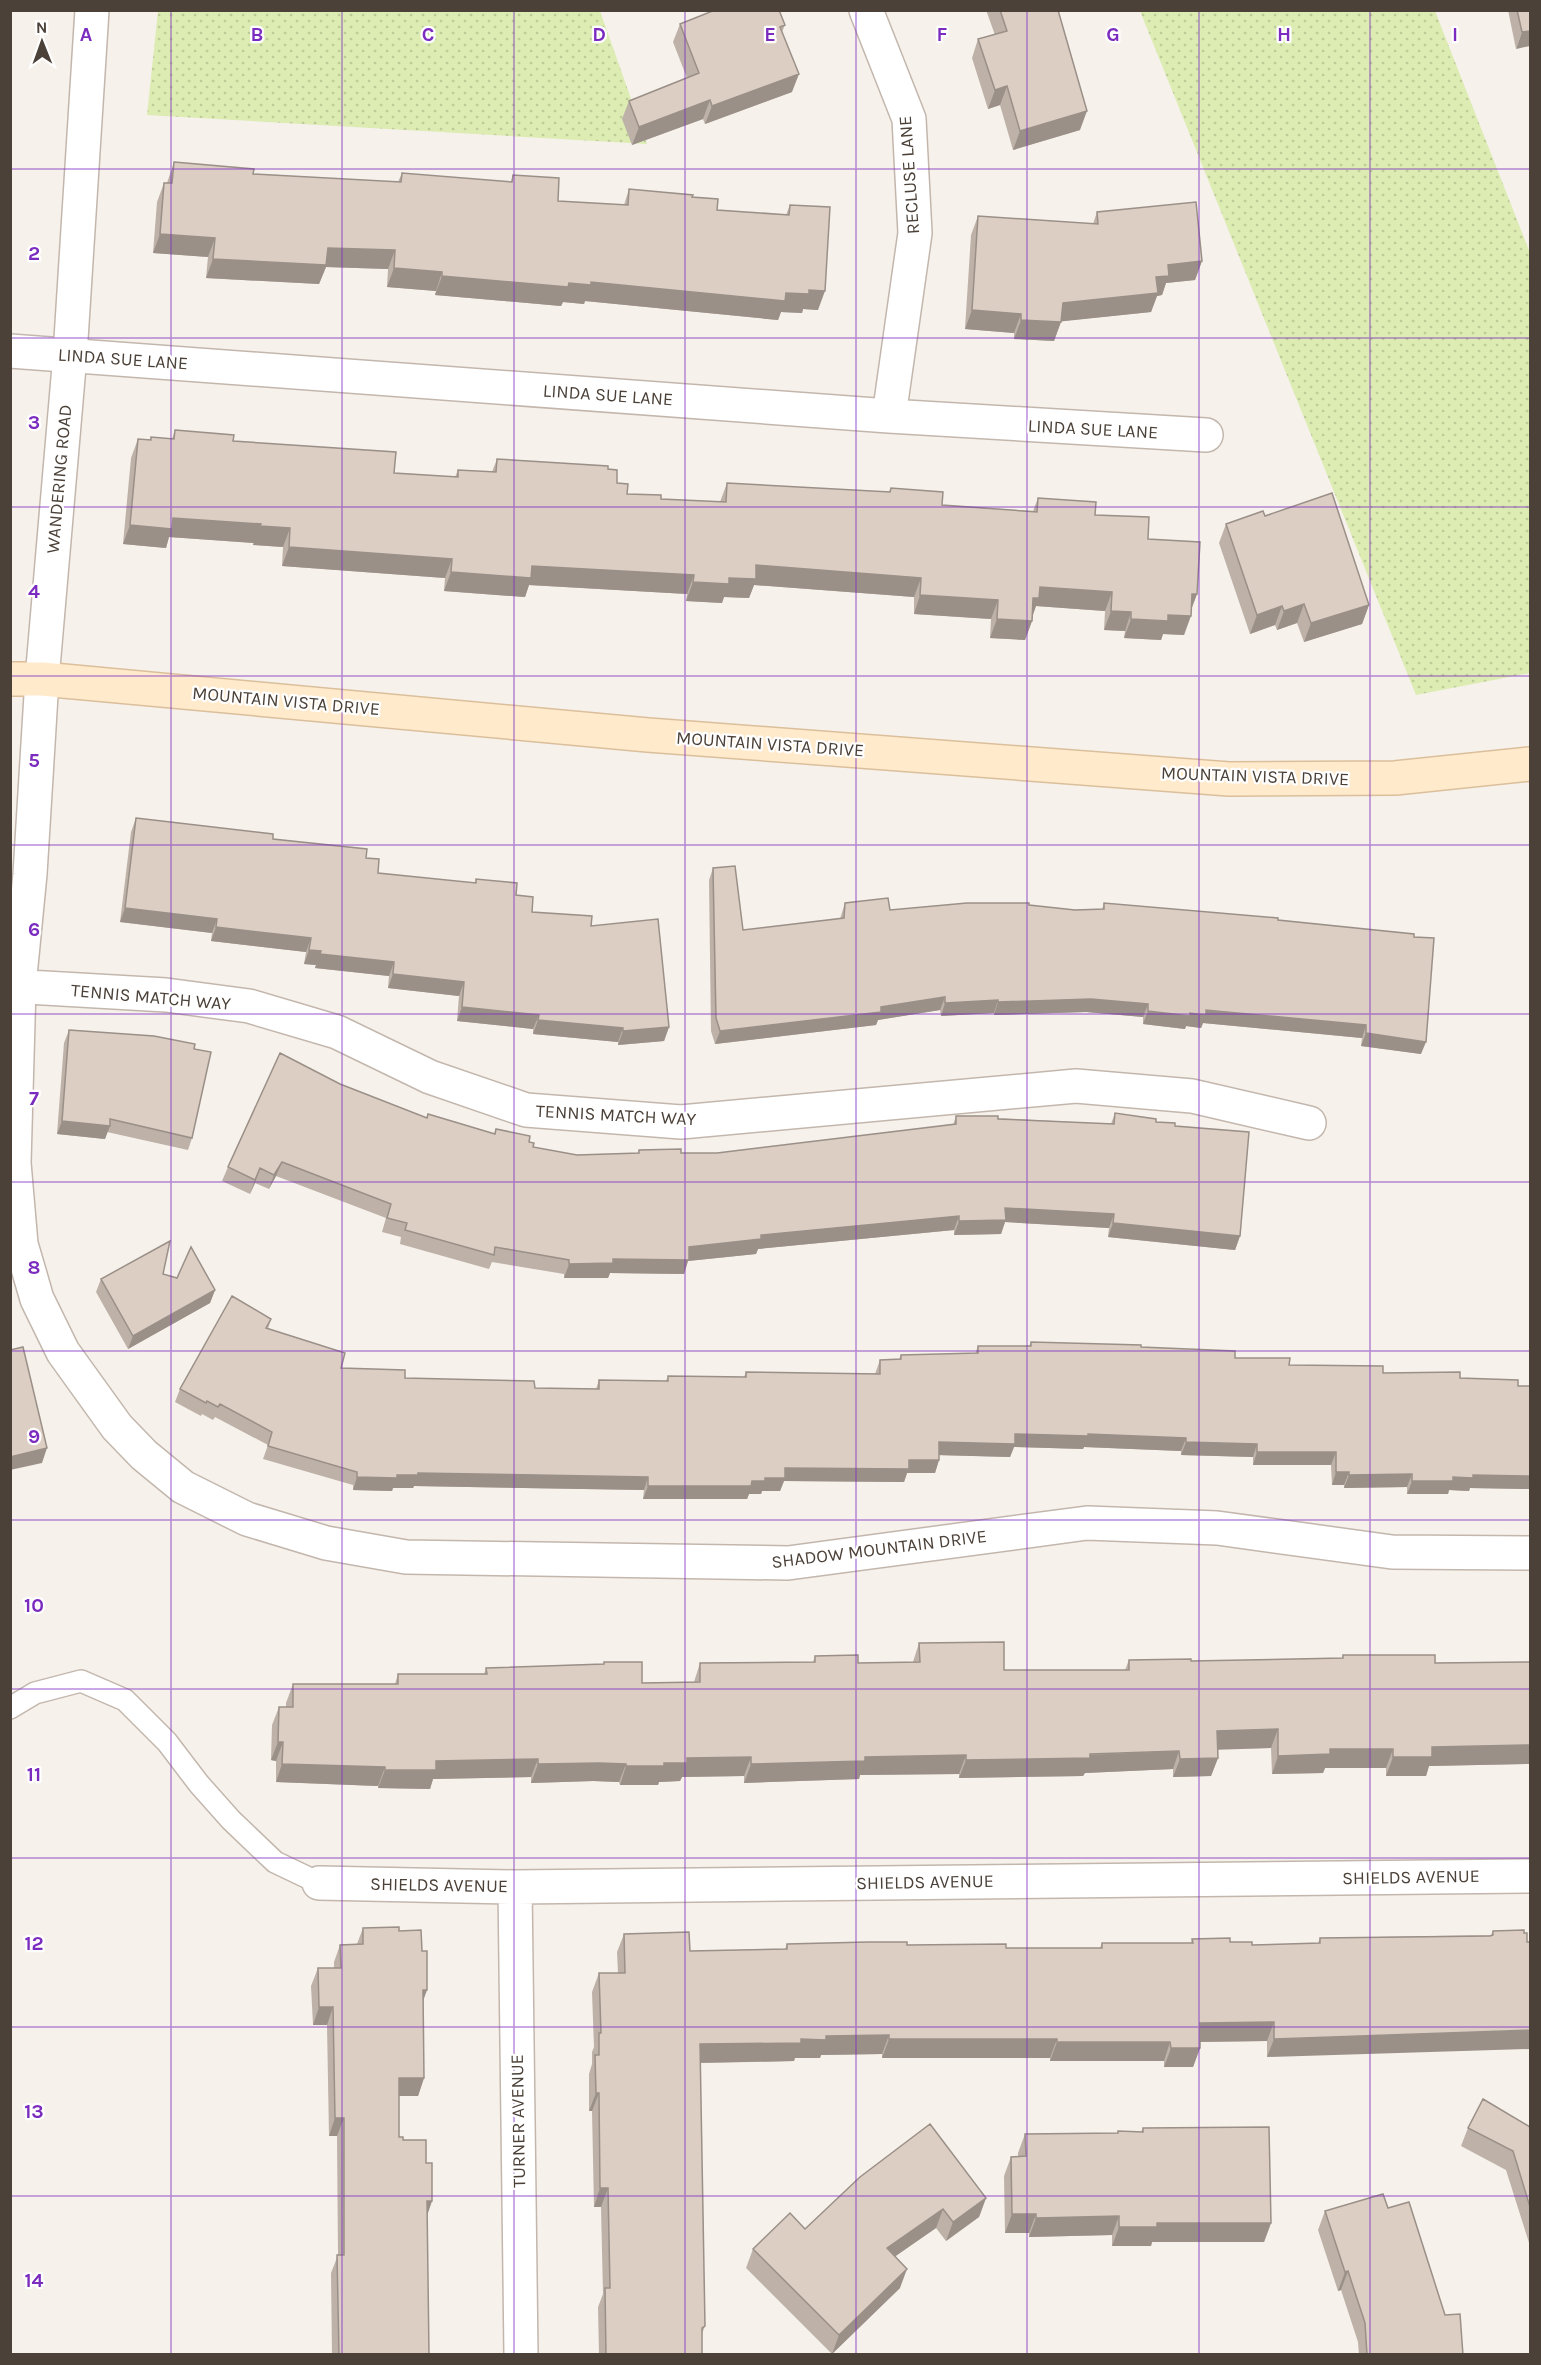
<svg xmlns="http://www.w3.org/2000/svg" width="1541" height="2365" viewBox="0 0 1541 2365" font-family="Karla,sans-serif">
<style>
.grass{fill:url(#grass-dots)}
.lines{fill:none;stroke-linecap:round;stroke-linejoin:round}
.service-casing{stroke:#c3b7ad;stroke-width:24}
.minor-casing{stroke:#c3b7ad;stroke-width:36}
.tertiary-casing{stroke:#c3b7ad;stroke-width:36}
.secondary-casing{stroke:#dbbf9b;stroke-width:36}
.service{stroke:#fff;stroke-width:21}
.minor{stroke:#fff;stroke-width:33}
.tertiary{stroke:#fff;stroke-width:33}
.secondary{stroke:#ffeacc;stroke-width:33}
.wall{fill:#bdb1a8}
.shaded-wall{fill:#9a9088}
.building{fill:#dccec3;stroke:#9a9088;stroke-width:1.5}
.grid{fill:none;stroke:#7b2cbf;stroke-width:1.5;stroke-opacity:0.55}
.labels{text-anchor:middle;stroke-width:4.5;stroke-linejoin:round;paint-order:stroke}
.street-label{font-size:18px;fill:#4b4138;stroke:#fff}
.grid-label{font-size:20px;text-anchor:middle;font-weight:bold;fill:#7b2cbf;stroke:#fff;stroke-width:4.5;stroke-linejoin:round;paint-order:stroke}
</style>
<defs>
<pattern id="grass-dots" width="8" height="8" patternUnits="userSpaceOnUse" patternTransform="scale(1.5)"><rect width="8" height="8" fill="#dcecb2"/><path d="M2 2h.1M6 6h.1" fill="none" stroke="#becc9a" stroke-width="1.8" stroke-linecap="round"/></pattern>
</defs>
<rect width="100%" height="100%" fill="#f6f1eb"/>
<path class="grass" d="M158,11H600L647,144L147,115Z
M1140,11H1435L1530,253V673L1416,695Z"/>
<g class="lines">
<g class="service-casing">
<path id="service" d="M10,1708L35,1693L81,1681L125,1700L167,1742L199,1784L231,1820L275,1862L319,1883"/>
</g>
<g class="minor-casing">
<path id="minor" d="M866,10L909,119L915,233L889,416
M10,351L889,416L1206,435
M42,679L30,874L19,986L14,1163L21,1244L37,1299L63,1352L117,1427L144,1455L183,1487L247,1519L326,1543L406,1557L788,1563L1087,1523L1217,1528L1392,1552L1530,1553
M10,986L166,995L249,1006L337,1032L430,1077L526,1110L681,1122L1076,1086L1192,1096L1309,1123
M319,1883L515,1887L1530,1876
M515,1887L521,2354"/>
</g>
<g class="tertiary-casing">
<path id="tertiary" d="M42,679L70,355L92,10"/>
</g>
<g class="secondary-casing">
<path id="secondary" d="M10,679H42L648,735L1229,779L1395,778L1530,764"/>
</g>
<use href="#service" class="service"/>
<use href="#minor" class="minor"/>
<use href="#tertiary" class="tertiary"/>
<use href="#secondary" class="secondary"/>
</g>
<path class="wall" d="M986,10H1058L1080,130L1013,150L1000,105L988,109L972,58L978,39L995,35Z
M1508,10H1530L1516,49Z
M680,24L785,25L782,32L792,92L705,124L703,119L632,145L622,119L629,101L687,78L673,42Z
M174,162L253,174L398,182L402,173L511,182L513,175L558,201L624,205L629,189L692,197L717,210L786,215L790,205L818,310L803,309L802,313L781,312L778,320L585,301L584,304L563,302L561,306L435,295L436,291L387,287L388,269L326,267L319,284L206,278L208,257L153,253L157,202L164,183H167Z
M1097,212L1202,261L1195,280L1166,283L1162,295L1157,296L1151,312L1061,321L1054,341L1014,339V333L965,329L971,235L978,216L1093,224Z
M175,430L394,473L455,477L458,470L492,472L497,459L608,469L617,483L627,494L661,499L720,502L727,483L889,492L891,488L942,505L1033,511L1038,498L1095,515L1148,539L1197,594L1191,609L1184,635L1163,634L1161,640L1124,638L1125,631L1104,630L1105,611L1036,606L1033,615L1032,621L1025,640L990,638L991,619L914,614V597L754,585L749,598L724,597L722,603L686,601L687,594L529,585L525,597L444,591L445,578L282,566L283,547L253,545L254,543L169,537L166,548L123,544L131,458L138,439L150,440L151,437L172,439Z
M1265,516L1369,605L1362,624L1304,642L1297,623L1277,630L1275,625L1250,634L1219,543L1226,524Z
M136,818L273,839L366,858L378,873L475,883L476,879L516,895L532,912L591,926L669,1027L664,1041L618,1045V1042L533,1034V1029L457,1021L459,996L388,988L389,976L315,968L316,965L304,964L306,952L211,941L212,933L120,922L131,832Z
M713,868L743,930L840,919L845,903L890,910L1029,905L1075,910L1102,909L1104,903L1278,920L1421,1054L1361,1046L1362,1038L1203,1023L1201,1028L1186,1026L1185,1029L1143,1024V1017L1086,1012L994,1015V1013L941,1016L940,1010L878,1020L876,1025L715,1044L711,1031L709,880Z
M69,1030L194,1049L192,1138L188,1150L107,1132L105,1139L57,1134L64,1043Z
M340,1084L426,1118L428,1114L494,1134L496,1129L529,1142L533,1147L577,1155L637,1154L639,1150L681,1153H717L953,1125L956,1116L1111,1124L1115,1113L1175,1126L1240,1236L1235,1250L1108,1237L1109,1228L1005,1222L1001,1234L954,1235V1230L758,1249L756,1254L688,1261L684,1274L610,1273L608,1278H564V1274L492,1262L489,1269L400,1244L401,1237L382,1232L386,1218L276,1176L269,1189L255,1183L250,1194L222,1181L228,1167Z
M163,1274L215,1290L210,1303L128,1349L96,1292L101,1279Z
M271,1319L268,1329L341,1368L405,1378L535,1388L596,1389L599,1380L666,1381L668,1376L744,1377L746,1372L875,1374L880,1360L899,1359L901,1355L975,1354L978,1346H1029L1031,1342L1141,1347L1289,1365L1383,1373L1460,1378L1518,1386H1530V1489L1470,1488L1469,1491L1449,1490L1448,1494H1407V1487L1344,1488V1485H1332L1331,1465H1253V1457L1181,1455V1451L1084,1447L1083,1449L1014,1447L1010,1457L939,1455V1460L935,1473H907L904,1482L784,1481L780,1491H762L761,1494H749L747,1499H643L644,1490L414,1486L413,1488H393L392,1491L353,1490V1485L263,1459L268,1445L215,1417L213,1420L202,1414L201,1416L175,1402L180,1389Z
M919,1643L1004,1670H1125L1129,1660L1191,1661L1342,1658L1343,1655L1435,1663L1530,1662V1764L1429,1766L1426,1776H1386V1768H1325L1323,1773L1272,1774L1271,1748L1218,1749V1758L1211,1776L1173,1777V1769L1085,1773L1083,1776L959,1778V1774L860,1775L859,1779L744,1783V1776L682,1777L680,1781L659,1782L658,1785H620L619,1782L593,1781L531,1783V1777L433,1779L430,1789L378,1788V1786L276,1782V1761L271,1760L272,1725L279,1707H286V1703L293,1684H395L398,1674H484L486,1668L603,1664L604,1662L642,1683L694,1682L700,1663L813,1662L815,1656L858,1663L913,1662Z
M363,1928L399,1931L423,2001L424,2078L418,2096H399V2137L426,2163L432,2201L427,2214L429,2355H332L331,2273L338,2255L337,2136H329L327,2025H313L311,1986L318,1968H334V1962L340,1945L357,1944Z
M1524,1930L1267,2057V2041L1200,2042V2048L1193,2067H1164V2061H1050V2058H882V2054L821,2055L820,2058H795L794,2061L700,2063L705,2326L702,2334V2355H599L598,2307L603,2294L601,2207H594L592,2111H589V2074L592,2064V2052L594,2047L592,1992L599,1973H618L617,1952L624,1934L690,1951L785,1949L787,1944L1006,1948H1100L1102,1943H1191L1192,1939L1252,1945L1318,1943L1320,1938L1491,1935L1493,1931Z
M1530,2127V2246L1506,2170L1461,2146L1468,2128Z
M1143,2128L1271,2223L1264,2242H1152L1151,2246H1112V2235L1029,2237V2233H1005L1004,2176L1011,2157L1018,2156V2153L1025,2134L1117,2133L1118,2131L1141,2132Z
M986,2198L979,2217L946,2241L936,2228L895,2256L900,2288L832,2354L746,2268L753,2249L805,2229Z
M1388,2208L1445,2315L1463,2355H1359L1358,2342L1341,2290L1338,2291L1318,2230L1325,2211Z"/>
<path class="shaded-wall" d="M1530,31V46L1516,49L1522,32Z
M799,74L792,92L705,124L712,106Z
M1007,86L1000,105L988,109L995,90Z
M710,100L703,119L632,145L639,127Z
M1087,111L1080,130L1013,150L1020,131Z
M160,234L215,238L208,257L153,253Z
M328,248L395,250L388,269L326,267L319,284L206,278L213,259Z
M1202,261L1195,280L1166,283L1162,295L1157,296L1151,312L1056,322L1063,303L1156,277L1168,265Z
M394,268L442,272L436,291L387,287Z
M442,276L569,283L591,282L786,293L809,290L825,291L818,310L803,309L802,313L781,312L778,320L585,301L584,304L563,302L561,306L435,295Z
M972,310L1021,314L1014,333L965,329Z
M1021,320L1061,322L1054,341L1014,339Z
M173,518L261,524L254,543L169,537L166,548L123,544L130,525Z
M260,526L290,528L283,547L253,545Z
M289,547L452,559L445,578L282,566Z
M756,565L921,578L914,597L754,585L749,598L724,597L722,603L686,601L693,582L729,578Z
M532,566L694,575L687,594L529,585L525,597L444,591L451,572Z
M1040,587L1112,592L1105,611L1036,606L1032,617L1033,598Z
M1192,594H1197L1190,613Z
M920,595L998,600L991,619L914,614Z
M1304,604L1297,623L1277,630L1284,611Z
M1369,605L1362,624L1304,642L1311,623Z
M1282,606L1275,625L1250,634L1257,615Z
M1111,611L1131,612L1125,631L1104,630Z
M1168,615L1191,616L1184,635L1163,634L1161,640L1124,638L1131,619Z
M997,619L1032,621L1025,640L990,638Z
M125,908L217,919L212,933L120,922Z
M216,927L311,938L306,952L211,941Z
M309,950L321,951L316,965L304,964Z
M320,954L394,962L389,976L315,968Z
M393,974L464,982L459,996L388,988Z
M945,997L940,1010L878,1020L876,1025L715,1044L720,1031Z
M1091,999L1148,1004L1143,1017L1086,1012L994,1015L998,1002Z
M998,1000L994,1013L941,1016L945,1003Z
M462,1007L539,1015L533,1029L457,1021Z
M1206,1010L1366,1025L1362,1038L1203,1023L1201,1028L1186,1026L1185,1029L1143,1024L1148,1011L1190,1013Z
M538,1020L623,1028L618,1042L533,1034Z
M669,1027L664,1041L618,1045L623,1031Z
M1366,1033L1426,1042L1421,1054L1361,1046Z
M62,1121L110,1126L105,1139L57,1134Z
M282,1162L276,1176L269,1189L274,1175Z
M260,1168L255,1183L250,1194L255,1180Z
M1005,1208L1114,1214L1109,1228L1005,1222L1001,1234L954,1235L959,1221Z
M959,1216L954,1230L758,1249L756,1254L688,1261L684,1274L610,1273L608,1278H564L569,1264L613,1259L761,1235Z
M1113,1223L1240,1236L1235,1250L1108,1237Z
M215,1290L210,1303L128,1349L133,1336Z
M1015,1434H1088L1186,1438L1181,1451L1084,1447L1083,1449L1014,1447L1010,1457L935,1455L939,1442Z
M1186,1442L1257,1444L1253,1457L1181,1455Z
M47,1448L42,1463L10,1470V1457Z
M1257,1452H1336L1331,1465H1253Z
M909,1460H939L935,1473H907L904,1482L784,1481L780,1491H762L761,1494H749L747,1499H643L648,1486L752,1481L765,1478L785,1468Z
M1336,1472H1349L1344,1485H1332Z
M418,1473L648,1477L644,1490L414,1486L413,1488H393L392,1491L353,1490L357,1477Z
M1412,1474L1407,1487L1344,1488L1349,1475Z
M1473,1475L1530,1476V1489L1470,1488L1469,1491L1449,1490L1448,1494H1407L1412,1481Z
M1278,1729L1271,1748L1210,1750L1217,1731Z
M278,1742H283L276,1761L271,1760Z
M1530,1745V1764L1429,1766L1426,1776H1386L1393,1757L1432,1747Z
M1330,1749H1393L1386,1768H1325L1323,1773L1272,1774L1278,1756Z
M1179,1751L1173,1769L1085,1773L1083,1776L959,1778L966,1760Z
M966,1755L959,1774L860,1775L859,1779L744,1783L751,1764L865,1757Z
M751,1757L744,1776L682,1777L680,1781L659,1782L658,1785H620L626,1766L664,1763L687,1758Z
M1218,1758L1211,1776L1173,1777L1180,1759Z
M538,1759L531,1777L433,1779L430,1789L378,1788L385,1770L436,1761Z
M599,1763L626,1764L619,1782L593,1781L531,1783L538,1764Z
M282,1764L385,1767L378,1786L276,1782Z
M423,1990H427L421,2007Z
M319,2007H333L327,2025H313Z
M1274,2022L1267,2041L1193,2042L1200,2023Z
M1530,2030V2049L1267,2057L1274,2039Z
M889,2035L882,2054L821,2055L820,2058H795L794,2061L693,2063L700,2044L801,2039L826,2036Z
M889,2039H1057L1050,2058H882Z
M1057,2042H1170L1164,2061H1050Z
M1171,2048H1200L1193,2067H1164Z
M399,2078H424L418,2096H392Z
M596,2093H599L592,2111H589Z
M335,2118H344L337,2136H329Z
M600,2188H608L601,2207H594Z
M986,2198L979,2217L946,2241L953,2222Z
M427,2201H432L426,2219Z
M943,2209L936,2228L880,2267L887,2248Z
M1012,2214H1036L1029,2233H1005Z
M1119,2216L1112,2235L1029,2237L1036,2218Z
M1157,2223H1271L1264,2242H1152L1151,2246H1112L1119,2227Z
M907,2269L900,2288L832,2354L839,2335Z
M1348,2271L1341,2290L1338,2291L1345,2272Z"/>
<path class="building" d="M715,10H779L785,25L780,27L799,74L712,106L710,100L639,127L629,101L699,73L680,24Z
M1000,10H1058L1087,111L1020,131L1007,86L995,90L978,39L1007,31Z
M1517,10H1530V31L1522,32Z
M174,162L254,169L253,174L401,182L402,173L512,182L513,175L559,178L558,201L628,205L629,189L693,195L692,197L718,199L717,210L789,215L790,205L830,207L825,291L809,290V294L786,293L785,301L591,282V285L569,283L568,287L442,276V272L394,268L395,250L328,248L326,265L213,259L215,238L160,234L164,183H172Z
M1196,202L1202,261L1168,265L1169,276L1156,277L1158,293L1063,303L1061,322L1021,320V314L972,310L978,216L1098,224L1097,212Z
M175,430L234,435L233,441L396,452L394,473L458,477V470L496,472L497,459L608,466V469L617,470V483L628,484L627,494L661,495V499L726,502L727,483L890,492L891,488L943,492L942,505L1037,512L1038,498L1096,502L1095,515L1149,517L1148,539L1200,542L1197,594H1192L1191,616L1168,615V621L1131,619V612L1111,611L1112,592L1040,587L1039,598H1033L1032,621L997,619L998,600L920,595L921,578L756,565V579L729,578V584L693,582L694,575L532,566L531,578L451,572L452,559L289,547L290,528L260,526L261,524L173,518L172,529L130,525L138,439L151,440V437L174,439Z
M1332,493L1369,605L1311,623L1304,604L1284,611L1282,606L1257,615L1226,524L1263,511L1265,516Z
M136,818L273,834V839L367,849L366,858L379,859L378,873L476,883V879L517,883L516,895L533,897L532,912L592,916L591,926L658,919L669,1027L623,1031V1028L538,1020L539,1015L462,1007L464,982L393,974L394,962L320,954L321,951L309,950L311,938L216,927L217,919L125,908Z
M735,866L743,930L844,918L845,903L888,898L890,910L967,903H1029V905L1075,910L1104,909V903L1278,918V920L1414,934V937L1434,938L1426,1042L1366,1033V1025L1206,1010V1015L1190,1013V1016L1148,1011V1004L1091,999L998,1002V1000L945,1003V997L881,1007V1012L720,1031L716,1018L713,868Z
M69,1030L154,1036L195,1044L194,1049L211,1052L192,1138L110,1119V1126L62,1121Z
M280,1053L340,1084L427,1118L428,1114L495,1134L496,1129L530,1136L529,1142L534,1143L533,1147L577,1155L639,1153V1150L681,1149V1153H717L956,1124V1116H998V1119L1114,1124L1115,1113L1156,1119V1122L1175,1123V1126L1249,1132L1240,1236L1113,1223L1114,1214L1005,1208L1006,1220L959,1221V1216L761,1235V1239L689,1247V1260L613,1259V1263L569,1264V1260L495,1247L494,1255L405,1230L407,1223L387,1218L391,1204L282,1162L274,1175L260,1168L255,1180L228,1167Z
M170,1241L163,1274L177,1278L191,1247L215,1290L133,1336L101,1279Z
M232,1296L271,1319L266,1328L345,1353L341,1368L405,1370V1378L534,1381L535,1388L599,1389V1380L668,1381V1376L746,1377V1372L880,1374V1360L901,1359V1355L978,1353V1346H1031V1342L1141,1345V1347L1235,1351V1358H1290L1289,1365L1383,1366V1373L1460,1372V1378L1518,1380V1386H1530V1476L1473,1475V1478L1453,1477V1481H1412V1474L1349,1475V1472H1336V1452H1257V1444L1186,1442V1438L1088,1434V1436L1015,1434V1444L939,1442V1460H909V1469L785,1468V1478H765V1481H752L751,1486H648V1477L418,1473V1475H397V1478L357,1477V1472L268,1446L272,1432L220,1404L218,1407L207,1401L206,1403L180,1389Z
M23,1347L47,1448L10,1457V1350Z
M1004,1642V1670H1129V1660L1191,1659V1661L1343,1658V1655H1435V1663L1530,1662V1745L1432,1747V1757H1393V1749H1330V1754L1278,1756V1729L1217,1731L1218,1758L1180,1759L1179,1751L1090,1754V1758L966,1760V1755L865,1757V1761L751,1764V1757L687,1758V1763H664V1766H626V1764L599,1763L538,1764V1759L436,1761V1770H385V1767L282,1764L283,1742H278L279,1707H293V1684H398V1674H487L486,1668L604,1664V1662H642V1683L700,1682V1663L815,1662V1656L858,1655V1663L920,1662L919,1643Z
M399,1927V1931L421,1930L422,1951H427V1990H423L424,2078H399V2137H403V2140H426V2163H432V2201H427L429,2355H339L337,2255H344V2118H335L333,2007H319L318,1968H341L340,1945L363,1944V1928Z
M1524,1930V1933H1527V1942H1530V2030L1274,2039V2022L1200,2023V2048H1171L1170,2042H1057V2039H889V2035L826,2036V2040L801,2039V2043L700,2044L705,2326L702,2328V2355H606L605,2288H610L608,2188H600L599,2093H596L595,2055H599V2033H601L599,1973H625L624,1934L689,1932L690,1951L787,1949V1944L868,1942H907V1945L1006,1944V1948H1102V1943H1193L1192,1939L1230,1938V1942H1252V1945L1320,1943V1938L1490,1936L1493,1935V1931Z
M1483,2099L1530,2127V2207L1513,2151L1468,2128Z
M930,2124L986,2198L953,2222L943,2209L887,2248L907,2269L839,2335L753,2249L790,2213L805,2229L860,2177Z
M1269,2127L1271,2223H1157V2227H1119V2216L1036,2218V2214H1012L1011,2157L1026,2156L1025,2134L1118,2133V2131L1143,2132V2128Z
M1383,2194L1388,2208L1409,2202L1445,2315L1460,2314L1463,2355H1367L1365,2323L1348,2271L1345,2272L1325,2211Z"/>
<path class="grid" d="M171,10V2354M342,10V2354M514,10V2354M685,10V2354M856,10V2354M1027,10V2354M1199,10V2354M1370,10V2354M10,169H1530M10,338H1530M10,507H1530M10,676H1530M10,845H1530M10,1014H1530M10,1182H1530M10,1351H1530M10,1520H1530M10,1689H1530M10,1858H1530M10,2027H1530M10,2196H1530"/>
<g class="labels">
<g class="street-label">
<text transform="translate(909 175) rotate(-94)" y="6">RECLUSE LANE</text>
<text transform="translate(123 359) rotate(4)" y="6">LINDA SUE LANE</text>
<text transform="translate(608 395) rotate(4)" y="6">LINDA SUE LANE</text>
<text transform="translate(1093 429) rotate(3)" y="6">LINDA SUE LANE</text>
<text transform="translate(59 479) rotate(-85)" y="6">WANDERING ROAD</text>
<text transform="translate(286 701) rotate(5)" y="6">MOUNTAIN VISTA DRIVE</text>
<text transform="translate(770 744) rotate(4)" y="6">MOUNTAIN VISTA DRIVE</text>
<text transform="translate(1255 776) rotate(2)" y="6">MOUNTAIN VISTA DRIVE</text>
<text transform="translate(151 997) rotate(5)" y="6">TENNIS MATCH WAY</text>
<text transform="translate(616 1115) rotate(3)" y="6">TENNIS MATCH WAY</text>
<text transform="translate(879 1549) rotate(-7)" y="6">SHADOW MOUNTAIN DRIVE</text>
<text transform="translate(1411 1877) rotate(-1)" y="6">SHIELDS AVENUE</text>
<text transform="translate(925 1882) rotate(-1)" y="6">SHIELDS AVENUE</text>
<text transform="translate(439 1885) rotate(1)" y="6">SHIELDS AVENUE</text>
<text transform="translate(518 2121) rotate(-91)" y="6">TURNER AVENUE</text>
</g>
</g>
<g class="grid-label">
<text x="86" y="41">A</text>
<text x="257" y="41">B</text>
<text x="428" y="41">C</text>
<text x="599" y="41">D</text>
<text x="770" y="41">E</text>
<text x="942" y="41">F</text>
<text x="1113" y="41">G</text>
<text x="1284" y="41">H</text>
<text x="1455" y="41">I</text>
<text x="34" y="260">2</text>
<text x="34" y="429">3</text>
<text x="34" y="598">4</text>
<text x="34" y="767">5</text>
<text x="34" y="936">6</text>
<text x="34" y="1105">7</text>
<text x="34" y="1274">8</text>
<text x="34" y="1443">9</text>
<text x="34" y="1612">10</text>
<text x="34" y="1781">11</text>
<text x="34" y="1950">12</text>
<text x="34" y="2118">13</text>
<text x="34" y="2287">14</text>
</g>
<rect width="1541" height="2365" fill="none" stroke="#4b4138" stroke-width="24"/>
<g transform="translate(42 42) rotate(359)" stroke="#ffffff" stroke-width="4.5" paint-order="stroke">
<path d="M0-4.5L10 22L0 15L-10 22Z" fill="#4b4138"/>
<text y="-9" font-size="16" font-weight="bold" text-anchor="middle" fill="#4b4138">N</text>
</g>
</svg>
